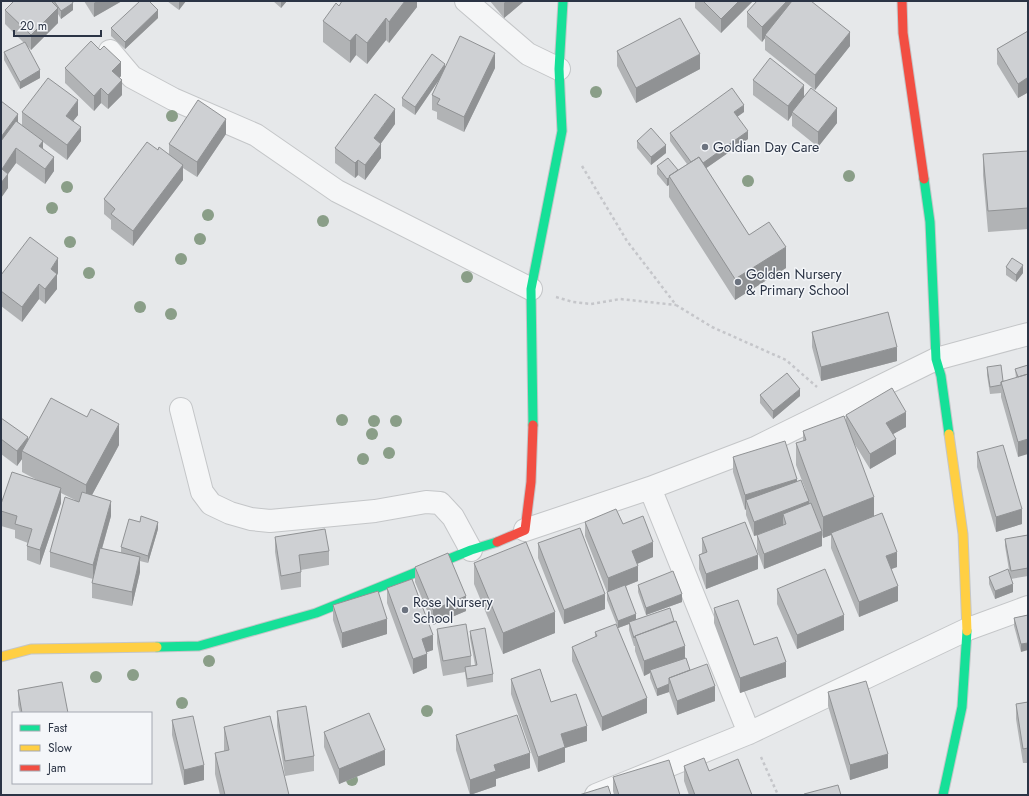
<svg xmlns="http://www.w3.org/2000/svg" width="1029" height="796" viewBox="0 0 1029 796" font-family="Jost,sans-serif">
<style>
.lines{fill:none;stroke-linecap:round;stroke-linejoin:round}
.street-casing{stroke:#c4c6c8;stroke-width:24}
.fast-casing{stroke:#c4c6c8;stroke-width:11}
.slow-casing{stroke:#c4c6c8;stroke-width:11}
.jam-casing{stroke:#c4c6c8;stroke-width:11}
.path{stroke:#c5c6ca;stroke-width:2.5;stroke-dasharray:3 3;stroke-linecap:butt}
.street{stroke:#f5f6f7;stroke-width:22}
.fast{stroke:#16e098;stroke-width:9}
.slow{stroke:#ffcf43;stroke-width:9}
.jam{stroke:#f24e42;stroke-width:9}
.tree{fill:#8a9e88}
.wall{fill:#b1b3b5}
.shaded-wall{fill:#909294}
.building{fill:#ced0d3;stroke:#909294}
.poi-dot{fill:#6c737f;stroke:#f4f6f9;stroke-width:1.5}
.labels{text-anchor:middle;stroke-width:3;stroke-linejoin:round;paint-order:stroke}
.poi-label{font-size:14px;fill:#2b3445;stroke:#f4f6f9;text-anchor:start}
</style>
<rect width="100%" height="100%" fill="#e6e8ea"/>
<g class="lines">
<g class="street-casing">
<path id="street" d="M466,1L528,54L559,69
M110,51L132,77L173,99L256,135L337,191L531,289
M181,409L202,492L211,504L230,513L251,519L270,521L375,511L426,502L440,503L453,517L471,550
M650,488L749,733
M525,530L650,488L755,448L936,359L1028,334
M596,795L749,733L968,629L1028,607"/>
</g>
<g class="fast-casing">
<path id="fast" d="M924,179L930,222L936,359L941,376L949,434
M533,425L531,289L562,131L559,69L563,1
M157,647L199,646L316,613L471,550L497,542
M943,795L962,707L967,631"/>
</g>
<g class="slow-casing">
<path id="slow" d="M949,434L963,534L967,631
M1,657L31,649L157,647"/>
</g>
<g class="jam-casing">
<path id="jam" d="M902,1L903,33L924,179
M497,542L525,530L531,482L533,425"/>
</g>
<path class="path" d="M582,166L627,241L676,305L712,327L786,360L817,387
M556,297L573,302L591,304L620,299L676,305
M761,757L778,795"/>
<use href="#street" class="street"/>
<use href="#fast" class="fast"/>
<use href="#slow" class="slow"/>
<use href="#jam" class="jam"/>
</g>
<g class="tree">
<circle cx="596" cy="92" r="6"/>
<circle cx="172" cy="116" r="6"/>
<circle cx="849" cy="176" r="6"/>
<circle cx="748" cy="181" r="6"/>
<circle cx="67" cy="187" r="6"/>
<circle cx="52" cy="208" r="6"/>
<circle cx="208" cy="215" r="6"/>
<circle cx="323" cy="221" r="6"/>
<circle cx="200" cy="239" r="6"/>
<circle cx="70" cy="242" r="6"/>
<circle cx="181" cy="259" r="6"/>
<circle cx="89" cy="273" r="6"/>
<circle cx="467" cy="277" r="6"/>
<circle cx="140" cy="307" r="6"/>
<circle cx="171" cy="314" r="6"/>
<circle cx="342" cy="420" r="6"/>
<circle cx="374" cy="421" r="6"/>
<circle cx="396" cy="421" r="6"/>
<circle cx="372" cy="434" r="6"/>
<circle cx="389" cy="453" r="6"/>
<circle cx="363" cy="459" r="6"/>
<circle cx="209" cy="661" r="6"/>
<circle cx="133" cy="675" r="6"/>
<circle cx="96" cy="677" r="6"/>
<circle cx="182" cy="703" r="6"/>
<circle cx="427" cy="711" r="6"/>
<circle cx="352" cy="780" r="6"/>
</g>
<path class="wall" d="M14,1H72L73,10L61,19L58,14V23L31,50L27,46L40,78L20,89L4,60V52L24,43L5,24V10Z
M84,1H122L94,17Z
M167,1H186L179,10Z
M273,1H287L281,8Z
M417,1V7L389,43L386,40L367,64L356,55L350,63L323,42V21L339,6Z
M490,1H523V2L504,18Z
M695,1H753L721,33L695,8Z
M747,12L850,46L815,90L765,50V38L762,42L747,27Z
M158,18L125,49L111,36V28Z
M1028,31V94L1027,93L1018,98L997,64V49Z
M617,51L700,69L636,103L617,66Z
M65,68L121,76L119,78L122,95L108,109L101,103L94,111L65,83Z
M445,68H495L464,132L437,119V112L432,110V95L439,80L415,115L402,106V98Z
M753,80L804,96L837,123L818,147L792,126V115L788,121L753,95Z
M22,112L78,115L73,121L81,141L67,160L43,142V148L54,171L45,184L16,163L8,174V188L1,198L18,122L22,125Z
M744,112L737,117L748,139L706,168L749,235L786,268L735,300L669,197V185L667,186L657,174V166L678,170L687,164L670,141V133Z
M395,124L381,143V158L365,180L358,175L355,178L335,163V148Z
M226,134L197,177L183,168V180L133,246L111,229V220L104,214V199L158,150L169,154V144Z
M637,141L666,153L651,165L637,148Z
M1028,151V229L988,232L983,175V154Z
M1006,267L1023,273L1016,282L1006,275Z
M58,273L57,275V289L45,304L39,299L22,322L1,306V275Z
M812,332L897,361L821,381L812,347Z
M1028,365L1018,457L1001,397V393L990,394L987,375V367L1003,381L1016,378L1015,369Z
M760,395L800,396L773,419L760,403Z
M846,415L906,427L893,434L896,454L870,469L854,443L874,516L897,567L891,569L898,601L859,617L831,548V535L823,538L822,535V546L764,569L757,550V535L767,532L754,536L746,515V509L745,510L733,472V457L797,482L806,491L796,465V443L803,441V431L846,422Z
M1,418L28,441L119,445L92,495L111,516L102,549L121,553V547L158,529L148,563L140,561V572L132,606L92,598V583L93,579L50,567V552L75,500L61,493V503L40,565L27,560V546L28,543L15,538V530L1,526V504L39,481L22,472V459L17,466L1,454Z
M977,452L1022,524L996,532L977,467Z
M585,522L623,524L653,557L637,564L638,581L626,586L636,620L685,659L690,670L715,701L677,715L669,692L657,696L650,678V673L644,676L635,651V646H634L629,630V624L618,628L607,600V592L585,536Z
M1028,535V576L1011,579L1013,592L995,599L989,584V577L1010,576L1005,546V539Z
M275,537L329,551V565L301,570V587L281,590L275,552Z
M702,538L758,569L706,589L699,569V555L702,553Z
M538,543L605,609L564,624L538,558Z
M474,563L555,633L503,654L474,584Z
M415,567L466,611L433,625L415,582Z
M638,585L682,602L646,615L638,592Z
M387,588L433,650L427,652V668L413,674L387,603Z
M777,589L844,630L797,649L777,604Z
M333,605L387,634L342,648L333,620Z
M714,608L754,645L786,677L740,693L714,623Z
M1028,615L1021,652L1014,626V618Z
M437,629L471,656V666L475,665L470,638V631L493,674V682L467,687L465,672L443,676L437,643Z
M595,632L647,713L602,731L572,661V647L595,637Z
M511,679L587,741L565,748V762L538,772L511,694Z
M18,690L68,713H20L18,705Z
M828,692L888,768L850,780L828,706Z
M1028,702V763H1023L1016,719V704Z
M277,711L314,756V771L285,776L277,726Z
M172,720L204,780L184,785L172,735Z
M224,727L289,795H220L215,774V753L224,751Z
M324,732L385,765L339,784L324,747Z
M456,735L530,768L496,779V786L470,795L456,750Z
M684,766L752,795H689L684,781Z
M613,777L680,795H614L613,791Z"/>
<path class="shaded-wall" d="M97,1H122L94,17V3Z
M179,1H186L179,10Z
M281,1H287L281,8Z
M405,1H417V7L389,43V22Z
M506,1H523V2L504,18V3Z
M739,1H753L721,33V19Z
M787,1H800L765,35V38L762,42V27Z
M73,3V10L61,19V11Z
M58,8V23L31,50V35Z
M158,10V18L125,49V42Z
M386,18V40L367,64V43Z
M850,32V46L815,90V75Z
M356,34V55L350,63V41Z
M495,53V68L464,132V117Z
M700,54V69L636,103V88Z
M121,62V76L112,86V71Z
M445,64V71L415,115V107Z
M40,70V78L20,89V82Z
M1027,78V93L1018,98V84Z
M122,80V95L108,109V95Z
M804,85V99L792,112V115L788,121V106Z
M101,88V103L94,111V96Z
M78,100V115L66,130V116Z
M744,105V112L734,119V112Z
M837,108V123L818,147V132Z
M395,109V124L374,153V138Z
M18,114V129L1,151V137Z
M226,119V134L197,177V162Z
M81,127V141L67,160V145Z
M748,131V139L695,176V168Z
M43,141V155L39,146Z
M381,144V158L365,180V165Z
M666,145V153L651,165V157Z
M16,148V163L8,174V188L1,198L2,169Z
M54,157V171L45,184V169Z
M358,160V175L355,178V163Z
M183,165V180L133,246V231Z
M669,177V185L667,186V179Z
M786,247V268L735,300V279Z
M58,258V273L57,275V289L45,304V289L51,269Z
M1023,265V273L1016,282V275Z
M39,284V299L22,322V307Z
M897,347V361L821,381V367Z
M800,389V396L773,419V411Z
M906,412V427L886,438V423Z
M119,424V445L86,506V485Z
M28,437V452L22,451V459L17,466V451Z
M896,439V454L870,469V454Z
M1028,439V454L1018,457V442Z
M797,479V494L746,500V509L745,510V495Z
M61,488V503L40,565V550Z
M874,497V518L831,533V535L823,538V517Z
M111,501V516L93,580V565Z
M809,501V515L783,514V526L754,536V522Z
M1022,509V524L996,532V517Z
M158,522V529L148,563V556Z
M822,531V546L764,569V554Z
M653,542V557L632,566V551Z
M897,552V567L886,571V556Z
M758,555V569L706,589V574Z
M140,557V572L132,606V592Z
M638,566V581L608,593V578Z
M1013,584V592L995,599V591Z
M898,586V601L859,617V602Z
M605,594V609L564,624V610Z
M682,594V602L646,615V608Z
M466,596V611L433,625V610Z
M555,612V633L503,654V633Z
M636,614V622H629V624L618,628V621Z
M844,615V630L797,649V635Z
M387,619V634L342,648V633Z
M433,635V650L422,654V639Z
M1028,643V650L1021,652V644Z
M685,646V661L650,670V673L644,676V661Z
M427,654V668L413,674V659Z
M786,662V677L740,693V678Z
M669,684V692L657,696V689Z
M715,686V701L677,715V701Z
M647,698V713L602,731V717Z
M587,726V741L565,748V762L538,772V757L561,734Z
M385,750V765L339,784V769Z
M530,753V768L496,779V786L470,795V780L494,765Z
M888,754V768L850,780V765Z
M204,765V780L184,785V770Z"/>
<path class="building" d="M14,1H51L58,8L31,35L5,10Z
M54,1H72L73,3L61,11Z
M140,1H149L158,10L125,42L111,28Z
M342,1H405L389,22L386,18L367,43L356,34L350,41L323,21L336,3L339,6Z
M703,1H739L721,19Z
M757,1H787L762,27L747,12Z
M792,1H811L850,32L815,75L765,35Z
M680,18L700,54L636,88L617,51Z
M1028,31V79L1027,78L1018,84L997,49Z
M460,36L495,53L464,117L437,104L440,99L432,95Z
M91,41L100,50L104,46L121,62L112,71L122,80L108,95L101,88L94,96L65,68Z
M25,42L40,70L20,82L4,52Z
M432,54L445,64L415,107L402,98Z
M770,58L804,85L788,106L753,80Z
M48,78L78,100L66,116L81,127L67,145L22,112Z
M732,88L744,105L734,112L748,131L703,163L699,157L691,162L670,133Z
M811,88L837,108L818,132L792,112Z
M375,94L395,109L374,138L381,144L365,165L358,160L355,163L335,148Z
M198,100L226,119L197,162L169,144Z
M1,101L18,114L1,137Z
M16,121L43,141L39,146L54,157L45,169L16,148L2,169L8,174L1,183V141Z
M651,128L666,145L651,157L637,141Z
M147,142L158,150L159,147L183,165L133,231L111,214L115,209L104,199Z
M1028,151V208L988,211L983,154Z
M699,157L749,235L769,222L786,247L735,279L669,176Z
M668,158L678,170L669,176L670,177L667,179L657,166Z
M30,237L58,258L51,269L57,274L45,289L39,284L22,307L1,291V275Z
M1012,258L1023,265L1016,275L1006,267Z
M888,312L897,347L821,367L812,332Z
M1001,365L1003,381L1001,382V385L990,387L987,367Z
M1028,365V374L1018,377L1015,369Z
M787,373L800,389L773,411L760,395Z
M1028,374V439L1018,442L1001,382Z
M892,388L906,412L886,423L896,439L870,454L846,415Z
M51,398L87,417L91,409L119,424L86,485L22,451Z
M844,416L874,497L823,517L796,443L806,440L803,431Z
M1,418L28,437L17,451L1,439Z
M785,441L797,479L745,495L733,457Z
M1003,445L1022,509L996,517L977,452Z
M12,472L61,488L40,550L27,546L32,529L15,524L17,516L1,511V504Z
M801,480L809,501L754,522L746,500Z
M82,492L111,501L93,565L50,552L65,497L79,502Z
M811,503L822,531L764,554L757,535L786,524L783,514Z
M616,509L623,524L643,516L653,542L632,551L638,566L608,578L585,522Z
M882,513L897,552L886,556L898,586L859,602L831,533Z
M141,516L158,522L148,556L121,547L129,519L140,522Z
M745,522L758,555L706,574L699,555L707,552L702,538Z
M580,528L605,594L564,610L538,543Z
M325,529L329,551L299,555L301,572L281,576L275,537Z
M1028,535V568L1011,571L1005,539Z
M526,542L555,612L503,633L474,563Z
M100,548L140,557L132,592L92,583Z
M448,553L466,596L433,610L415,567Z
M825,569L844,615L797,635L777,589Z
M1008,569L1013,584L995,591L989,577Z
M673,571L682,594L646,608L638,585Z
M412,579L433,635L422,639L427,654L413,659L387,588Z
M625,585L636,614L618,621L607,592Z
M378,591L387,619L342,633L333,605Z
M738,600L754,645L777,637L786,662L740,678L714,608Z
M670,608L674,621L635,636L634,638L629,622Z
M1028,615V643L1021,644L1014,618Z
M676,621L685,646L644,661L635,636Z
M466,624L471,656L443,661L437,629Z
M616,624L647,698L602,717L572,647L597,636L595,632Z
M485,628L493,674L467,679L465,667L477,665L470,631Z
M686,658L690,670L669,678V684L657,689L650,670Z
M707,664L715,686L677,701L669,678Z
M540,669L551,702L576,694L587,726L561,734L565,747L538,757L511,679Z
M866,681L888,754L850,765L828,692Z
M62,682L68,713H22L18,690Z
M1028,702V748L1023,749L1016,704Z
M306,706L314,756L285,761L277,711Z
M369,713L385,750L339,769L324,732Z
M517,715L530,753L494,765L496,771L470,780L456,735Z
M193,716L204,765L184,770L172,720Z
M270,716L289,795H225L215,753L229,750L224,727Z
M704,758L709,771L738,759L752,795H695L684,766Z
M669,760L680,795H619L613,777Z
M838,785L841,795H804V794Z
M608,786L611,795H579Z"/>
<g class="poi-dot">
<circle cx="705" cy="147" r="4"/>
<circle cx="738" cy="282" r="4"/>
<circle cx="405" cy="610" r="4"/>
</g>
<g class="labels">
<g class="poi-label">
<text x="713" y="152">Goldian Day Care</text>
<text x="746" y="279">Golden Nursery<tspan x="746" dy="16">&amp; Primary School</tspan></text>
<text x="413" y="607">Rose Nursery<tspan x="413" dy="16">School</tspan></text>
</g>
</g>
<rect width="1029" height="796" fill="none" stroke="#2b3445" stroke-width="4"/>
<rect x="12" y="712" width="140" height="72" fill="#f4f6f9" stroke="#a4a8b1"/>
<rect x="20" y="725" width="20" height="6" fill="#16e098" stroke="#a4a8b1"/>
<text x="48" y="732" font-size="12" fill="#2b3445">Fast</text>
<rect x="20" y="745" width="20" height="6" fill="#ffcf43" stroke="#a4a8b1"/>
<text x="48" y="752" font-size="12" fill="#2b3445">Slow</text>
<rect x="20" y="765" width="20" height="6" fill="#f24e42" stroke="#a4a8b1"/>
<text x="48" y="772" font-size="12" fill="#2b3445">Jam</text>
<path d="M14 30v6h87v-6" fill="none" stroke="#2b3445" stroke-width="2"/>
<text x="20" y="30" font-size="12" fill="#2b3445" stroke="#f4f6f9" stroke-width="3" paint-order="stroke">20 m</text>
</svg>
